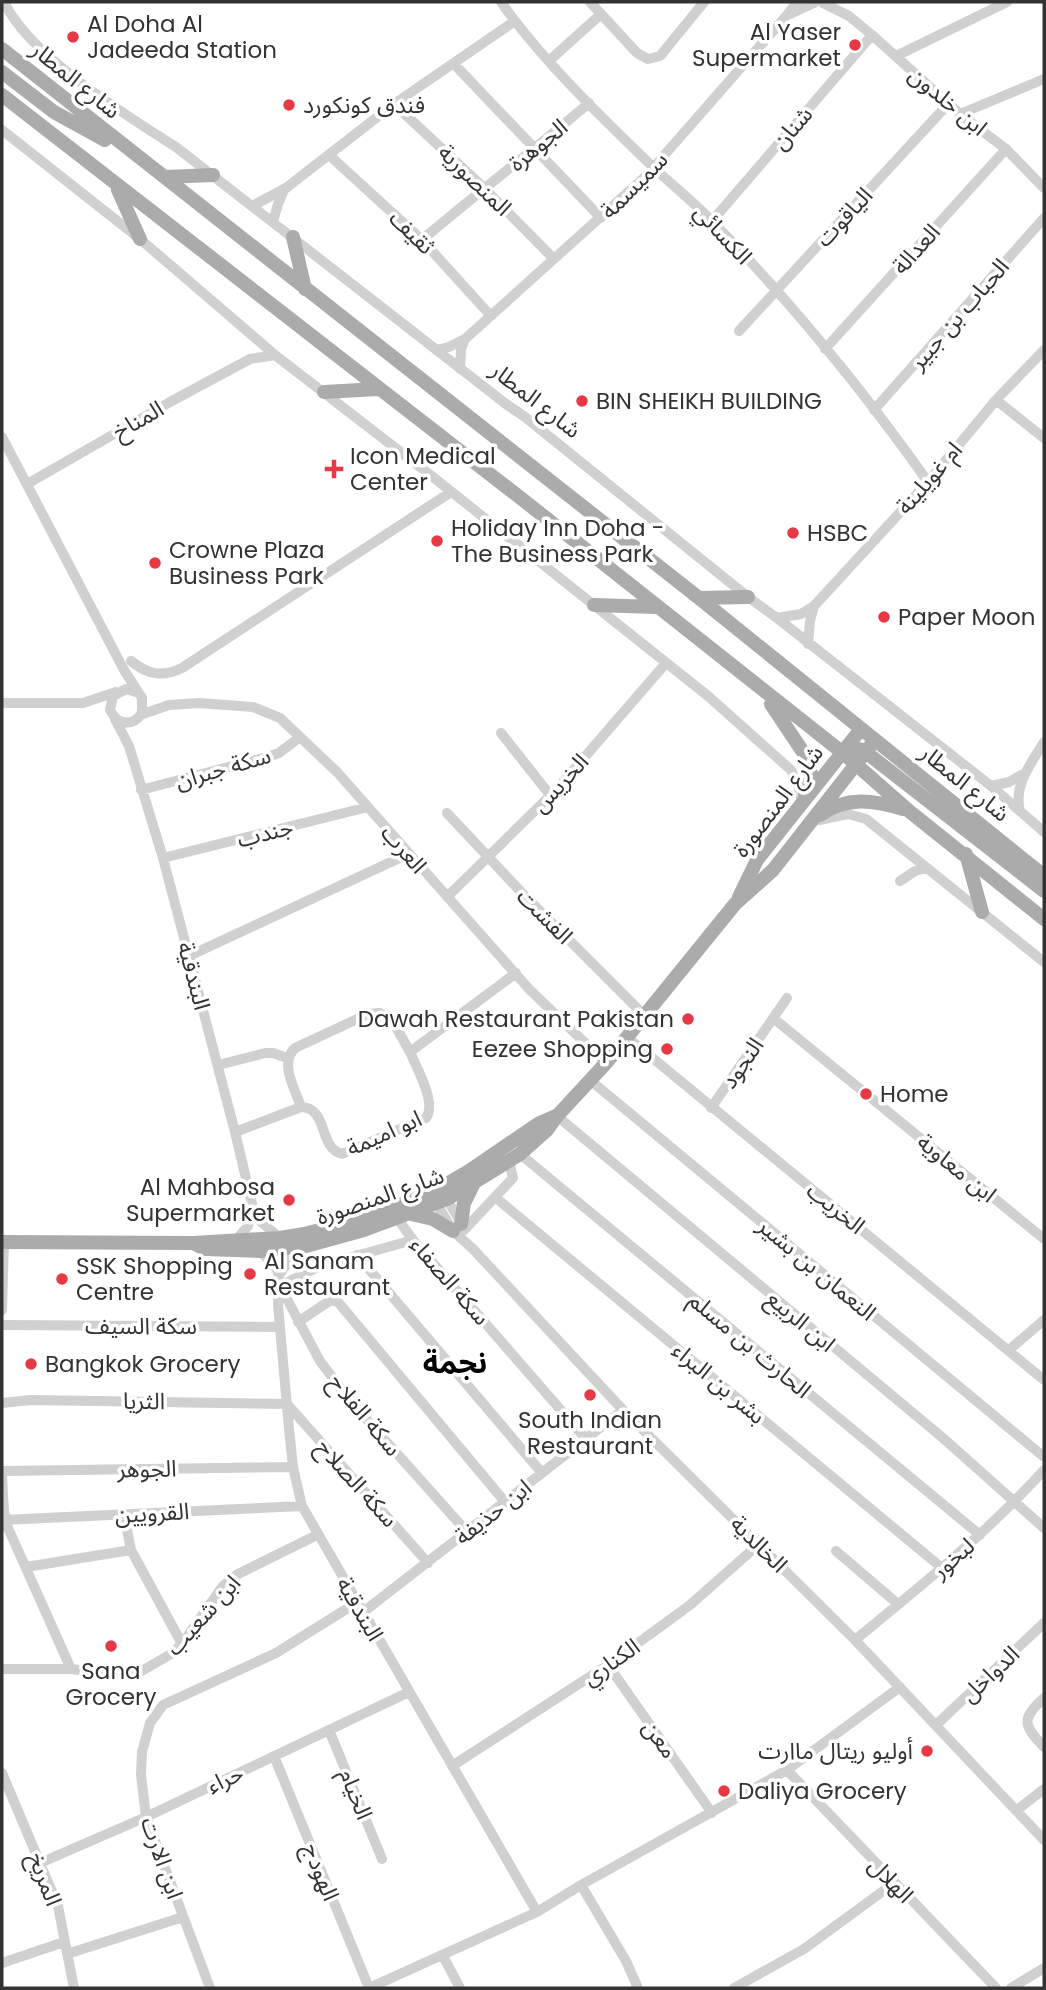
<svg xmlns="http://www.w3.org/2000/svg" width="1046" height="1990" viewBox="0 0 1046 1990" font-family="Poppins,'Noto Sans Arabic',sans-serif">
<style>
.lines{fill:none;stroke-linecap:round;stroke-linejoin:round}
.minor{stroke:#d0d0d0;stroke-width:10}
.major{stroke:#ababab;stroke-width:14}
.poi-dot{fill:#e63946;stroke:#fff;stroke-width:2.5}
.labels{text-anchor:middle;stroke-width:7;stroke-linejoin:round;paint-order:stroke}
.poi-label{font-size:23px;fill:#333;stroke:#fff;text-anchor:start}
.street-label{font-size:23px;fill:#333;stroke:#fff}
.district-label{font-size:30px;font-weight:bold;fill:#000;stroke:#fff}
</style>
<rect width="100%" height="100%" fill="#fff"/>
<g class="lines">
<path class="minor" d="M4,2C30,56 124,114 176,147L506,404L525,417L748,597L777,618L991,786L1044,832
M501,2C542,60 601,117 652,166C671,184 692,201 711,220C790,301 863,390 928,482
M590,2L637,53L648,59L660,56L704,2
M823,3L849,16L872,35L960,114L1006,149L1044,188
M790,14L814,3
M896,56L1007,2
M550,60L601,14
M454,64L601,218
M394,104L483,187L554,259
M960,114L1044,79
M2,130L140,239L275,355L433,477L708,696L791,770L797,781L802,801
M329,155L422,240L490,315
M252,206L286,188L394,104L515,21
M712,221L872,35
M273,222L278,204L284,190
M422,240C477,193 534,150 589,103
M739,331L949,103
M825,349L1006,149
M436,350L449,347L465,339L646,176L787,15L797,2
M460,369L461,349L465,339
M996,400L1044,438
M874,410L1044,218
M2,437L124,670L142,698V713C133,727 117,725 110,710L113,696L126,689L136,692
M27,484L170,402L250,359L275,355
M777,618L801,614L814,606L928,482L996,400L1044,350
M808,644L810,621L814,606
M131,661C147,674 162,678 182,668L451,492
M2,703H83L116,692
M140,715L169,705L199,703L253,707L280,718L337,772L529,989L606,1063
M115,719L129,746L163,858L235,1132L253,1208L261,1222L280,1238
M501,733L550,795
M991,786L1009,782L1025,773
M141,790L267,757L279,753L300,737
M1020,811C1013,785 1031,764 1044,742
M447,813L523,894L645,1016
M819,820L848,814L866,819L1044,962
M163,858L368,807
M900,881L915,871L927,868
M447,897L557,789L666,663
M189,956L408,854
M773,1018L1044,1239
M627,1037L1044,1380
M218,1065L265,1053H273L287,1058
M590,1080L1044,1457
M301,1107C295,1089 279,1063 295,1048L368,1014L380,1013L392,1020L410,1052
M711,1108L787,998
M557,1116L943,1438L1044,1528
M235,1132L301,1107C329,1108 318,1148 342,1154L426,1118C437,1104 417,1068 410,1052L516,973
M520,1154L980,1535
M443,1193L462,1224
M496,1198L942,1568
M434,1199L453,1231L473,1249L623,1410L855,1640L1044,1840
M397,1218L413,1240L586,1439
M464,1230L513,1178L509,1161
M236,1240L248,1226L253,1208
M413,1240L320,1266L280,1286L320,1361L351,1402L467,1532
M260,1251L275,1266L279,1275L278,1305L289,1429L293,1467L302,1506L537,1912
M357,1255L542,1473
M279,1275L294,1254L305,1246
M2,1310L4,1242
M298,1322L331,1300L338,1302L505,1502
M2,1325L280,1327
M1009,1350L1044,1320
M2,1403L31,1400L287,1404L428,1563
M2,1471L293,1467
M2,1476L4,1511L8,1528L71,1669
M124,1515L131,1550L182,1644
M2,1520L302,1506
M836,1551L898,1604
M26,1567L131,1550
M362,1613L623,1410
M855,1640C921,1586 987,1533 1044,1470
M608,1665L712,1813
M2,1669H71L120,1675L140,1672L171,1654L182,1644L223,1586L238,1574L317,1535
M1044,1698C1021,1719 1023,1725 1044,1747
M936,1725L1044,1623
M329,1730L382,1859
M274,1756L369,1988
M452,1766L608,1665L690,1605L759,1544
M787,1770L996,1988
M2,1773L58,1906L74,1988
M1017,1810L1044,1789
M40,1863L146,1817L409,1692
M581,1885L626,1961L638,1988
M67,1954L183,1917
M443,1956L460,1988
M2,1963L64,1942
M210,1988L146,1817L141,1775L142,1752L150,1723L163,1705L276,1653L356,1603
M369,1988L537,1912L581,1885L787,1770L900,1687
M734,1988L804,1949L894,1883
M1011,1988L1044,1968"/>
<path class="major" d="M2,49L699,598L1044,876
M2,72L54,112L105,140
M2,95L527,503L843,753L909,811L1044,919
M165,177L213,175
M118,190L140,239
M293,237L305,289
M324,392L378,389
M699,598L748,597
M594,605L656,607
M771,704L807,758L811,774L805,793
M843,753L854,748L863,750L1044,891
M820,815C847,796 873,800 903,809
M966,854L982,912
M739,897L757,860L861,729
M411,1214L433,1219L453,1231
M461,1224L464,1203L473,1185
M2,1242L193,1243L280,1238L304,1234L359,1220L431,1193L469,1171L538,1124L556,1116
M193,1243L205,1249L260,1251L306,1246L364,1230L447,1199L520,1154L547,1130L557,1116L606,1063L735,904L773,870L875,740"/>
</g>
<g class="poi-dot">
<circle cx="73" cy="37" r="7"/>
<circle cx="855" cy="45" r="7"/>
<circle cx="289" cy="105" r="7"/>
<circle cx="582" cy="401" r="7"/>
<path d="M330.5 458.5h7v7h7v7h-7v7h-7v-7h-7v-7h7z"/>
<circle cx="793" cy="533" r="7"/>
<circle cx="437" cy="541" r="7"/>
<circle cx="155" cy="563" r="7"/>
<circle cx="884" cy="617" r="7"/>
<circle cx="688" cy="1019" r="7"/>
<circle cx="667" cy="1049" r="7"/>
<circle cx="866" cy="1094" r="7"/>
<circle cx="289" cy="1200" r="7"/>
<circle cx="250" cy="1274" r="7"/>
<circle cx="62" cy="1279" r="7"/>
<circle cx="31" cy="1364" r="7"/>
<circle cx="590" cy="1395" r="7"/>
<circle cx="111" cy="1646" r="7"/>
<circle cx="927" cy="1751" r="7"/>
<circle cx="724" cy="1791" r="7"/>
</g>
<g class="labels">
<g class="poi-label">
<text x="87" y="32">Al Doha Al<tspan x="87" dy="26">Jadeeda Station</tspan></text>
<text x="841" y="40" text-anchor="end">Al Yaser<tspan x="841" dy="26">Supermarket</tspan></text>
<text x="303" y="113">فندق كونكورد</text>
<text x="596" y="409">BIN SHEIKH BUILDING</text>
<text x="350" y="464">Icon Medical<tspan x="350" dy="26">Center</tspan></text>
<text x="451" y="536">Holiday Inn Doha -<tspan x="451" dy="26">The Business Park</tspan></text>
<text x="807" y="541">HSBC</text>
<text x="169" y="558">Crowne Plaza<tspan x="169" dy="26">Business Park</tspan></text>
<text x="898" y="625">Paper Moon</text>
<text x="674" y="1027" text-anchor="end">Dawah Restaurant Pakistan</text>
<text x="653" y="1057" text-anchor="end">Eezee Shopping</text>
<text x="880" y="1102">Home</text>
<text x="275" y="1195" text-anchor="end">Al Mahbosa<tspan x="275" dy="26">Supermarket</tspan></text>
<text x="264" y="1269">Al Sanam<tspan x="264" dy="26">Restaurant</tspan></text>
<text x="76" y="1274">SSK Shopping<tspan x="76" dy="26">Centre</tspan></text>
<text x="45" y="1372">Bangkok Grocery</text>
<text x="590" y="1428" text-anchor="middle">South Indian<tspan x="590" dy="26">Restaurant</tspan></text>
<text x="111" y="1679" text-anchor="middle">Sana<tspan x="111" dy="26">Grocery</tspan></text>
<text x="913" y="1759" text-anchor="end">أوليو ريتال ماارت</text>
<text x="738" y="1799">Daliya Grocery</text>
</g>
<g class="street-label">
<text transform="translate(76 80) rotate(39)" y="8">شارع المطار</text>
<text transform="translate(948 101) rotate(40)" y="8">ابن خلدون</text>
<text transform="translate(792 128) rotate(-49)" y="8">شنان</text>
<text transform="translate(538 145) rotate(-39)" y="8">الجوهرة</text>
<text transform="translate(475 180) rotate(44)" y="8">المنصورية</text>
<text transform="translate(634 185) rotate(-45)" y="8">سميسمة</text>
<text transform="translate(844 217) rotate(-47)" y="8">الياقوت</text>
<text transform="translate(412 232) rotate(44)" y="8">ثقيف</text>
<text transform="translate(723 234) rotate(47)" y="8">الكسائي</text>
<text transform="translate(916 249) rotate(-48)" y="8">العدالة</text>
<text transform="translate(959 314) rotate(-49)" y="8">الحباب بن جبير</text>
<text transform="translate(536 400) rotate(38)" y="8">شارع المطار</text>
<text transform="translate(138 420) rotate(-30)" y="8">المناخ</text>
<text transform="translate(929 478) rotate(-49)" y="8">ام غويلينة</text>
<text transform="translate(223 768) rotate(-16)" y="8">سكة جبران</text>
<text transform="translate(560 783) rotate(-47)" y="8">الخريس</text>
<text transform="translate(965 783) rotate(39)" y="8">شارع المطار</text>
<text transform="translate(778 801) rotate(-53)" y="8">شارع المنصورة</text>
<text transform="translate(265 833) rotate(-14)" y="8">جندب</text>
<text transform="translate(404 849) rotate(49)" y="8">العرب</text>
<text transform="translate(545 916) rotate(45)" y="8">الفشت</text>
<text transform="translate(194 976) rotate(75)" y="8">البندقية</text>
<text transform="translate(742 1063) rotate(-55)" y="8">النجود</text>
<text transform="translate(384 1133) rotate(-24)" y="8">ابو اميمة</text>
<text transform="translate(957 1168) rotate(39)" y="8">ابن معاوية</text>
<text transform="translate(380 1196) rotate(-19)" y="8">شارع المنصورة</text>
<text transform="translate(836 1208) rotate(39)" y="8">الخريب</text>
<text transform="translate(817 1269) rotate(40)" y="8">النعمان بن بشير</text>
<text transform="translate(450 1281) rotate(49)" y="8">سكة الصفاء</text>
<text transform="translate(801 1321) rotate(40)" y="8">ابن الربيع</text>
<text x="141" y="1334">سكة السيف</text>
<text transform="translate(750 1345) rotate(40)" y="8">الحارث بن مسلم</text>
<text transform="translate(719 1383) rotate(40)" y="8">بشر بن البراء</text>
<text transform="translate(144 1401) rotate(1)" y="8">الثريا</text>
<text transform="translate(365 1415) rotate(50)" y="8">سكة الفلاح</text>
<text transform="translate(147 1469) rotate(-1)" y="8">الجوهر</text>
<text transform="translate(357 1483) rotate(48)" y="8">سكة الصلاح</text>
<text transform="translate(493 1512) rotate(-38)" y="8">ابن حذيفة</text>
<text transform="translate(152 1513) rotate(-3)" y="8">القرويين</text>
<text transform="translate(759 1544) rotate(45)" y="8">الخالدية</text>
<text transform="translate(953 1558) rotate(-41)" y="8">لبخور</text>
<text transform="translate(360 1609) rotate(60)" y="8">البندقية</text>
<text transform="translate(203 1615) rotate(-48)" y="8">ابن شعيب</text>
<text transform="translate(611 1662) rotate(-35)" y="8">الكناري</text>
<text transform="translate(990 1674) rotate(-43)" y="8">الدواخل</text>
<text transform="translate(660 1739) rotate(54)" y="8">معن</text>
<text transform="translate(225 1779) rotate(-25)" y="8">حراء</text>
<text transform="translate(356 1794) rotate(68)" y="8">الخيام</text>
<text transform="translate(162 1858) rotate(71)" y="8">ابن الارت</text>
<text transform="translate(321 1872) rotate(68)" y="8">الهودج</text>
<text transform="translate(45 1879) rotate(69)" y="8">المريخ</text>
<text transform="translate(891 1880) rotate(46)" y="8">الهلال</text>
</g>
<g class="district-label">
<text x="455" y="1373">نجمة</text>
</g>
</g>
<rect width="1046" height="1990" fill="none" stroke="#333333" stroke-width="7"/>
</svg>
